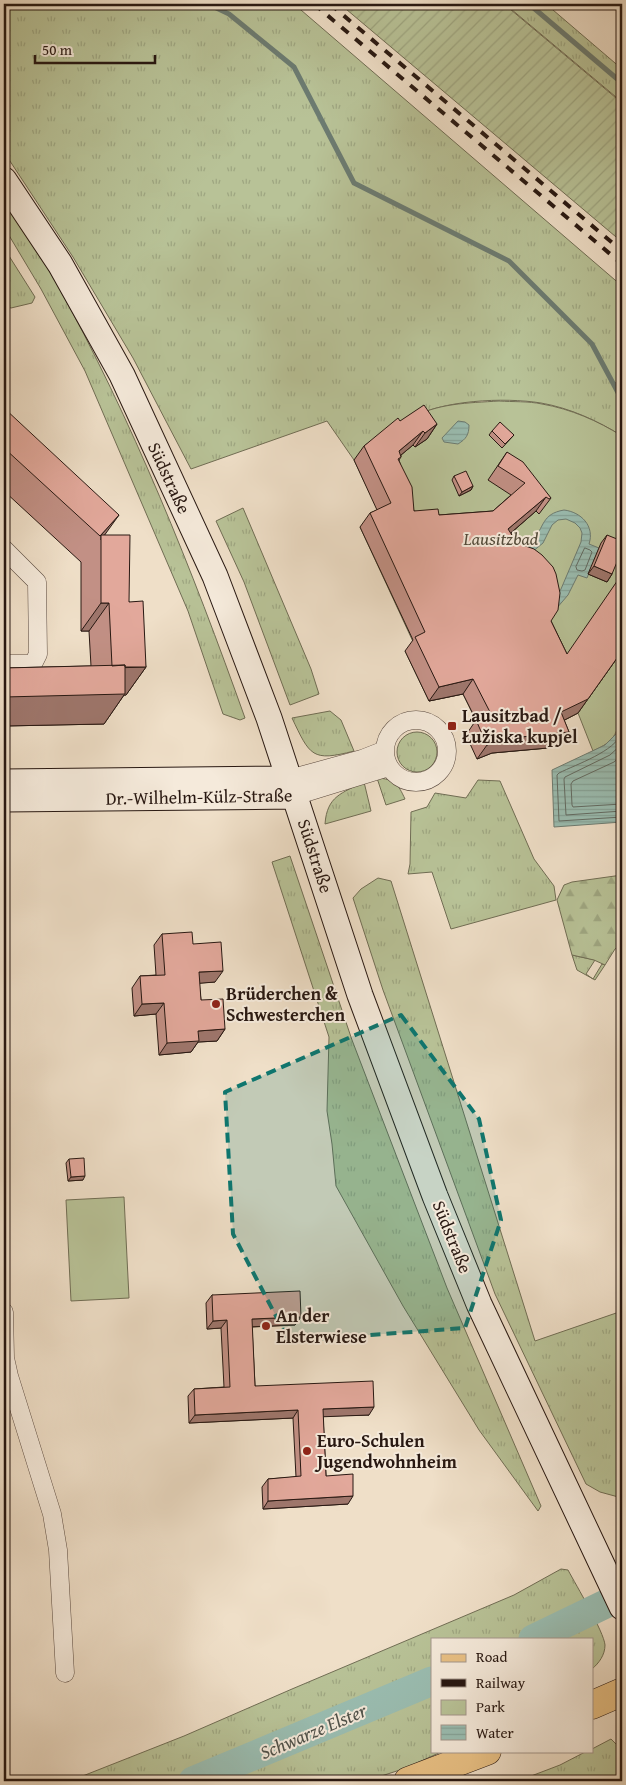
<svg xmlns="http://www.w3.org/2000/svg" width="626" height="1785" viewBox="0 0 626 1785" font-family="'Gentium Book Plus',serif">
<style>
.grass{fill:url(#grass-tufts);stroke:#706d54}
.forest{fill:url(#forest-firs);stroke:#706d54}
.park{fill:#b8c297;stroke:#706d54}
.garden{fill:url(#garden-furrows);stroke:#706d54}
.water{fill:url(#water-rules);stroke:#6c7b71}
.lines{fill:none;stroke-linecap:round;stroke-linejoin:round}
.shore{stroke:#616a62;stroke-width:1}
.stream{stroke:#6c7b71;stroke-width:5}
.river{stroke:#9abdb1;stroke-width:29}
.street-casing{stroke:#5a4a40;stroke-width:19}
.secondary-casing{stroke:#281812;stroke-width:27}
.primary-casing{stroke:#281812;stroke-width:29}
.street{stroke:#f5eadb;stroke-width:18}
.secondary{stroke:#f5eadb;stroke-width:25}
.primary{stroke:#e8c084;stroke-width:28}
.rail{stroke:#281812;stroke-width:4;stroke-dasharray:9 9;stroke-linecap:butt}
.wall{fill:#c29085;stroke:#281812}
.shaded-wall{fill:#9e766c;stroke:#281812}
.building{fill:#e2a89b;stroke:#281812}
.marked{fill:#0f766e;fill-opacity:0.2;stroke:#0f766e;stroke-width:4;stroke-dasharray:10 6;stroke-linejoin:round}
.poi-dot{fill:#8f2418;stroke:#f5eadb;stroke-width:2}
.labels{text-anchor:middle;stroke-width:4;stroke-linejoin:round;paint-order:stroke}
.street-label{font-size:18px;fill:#281812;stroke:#f5eadb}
.park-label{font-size:18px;font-style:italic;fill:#534b3a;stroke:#f5eadb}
.poi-label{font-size:18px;font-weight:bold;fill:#281812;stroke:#f5eadb;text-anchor:start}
.water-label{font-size:19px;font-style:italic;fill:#50524a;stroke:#f5eadb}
</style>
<defs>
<pattern id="grass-tufts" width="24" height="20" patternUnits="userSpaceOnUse" patternTransform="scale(1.25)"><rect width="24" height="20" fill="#b8c297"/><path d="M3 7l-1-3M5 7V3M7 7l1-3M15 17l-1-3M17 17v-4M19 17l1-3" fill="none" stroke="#9ea681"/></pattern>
<pattern id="forest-firs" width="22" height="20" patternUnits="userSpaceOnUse" patternTransform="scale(1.25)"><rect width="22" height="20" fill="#b8c297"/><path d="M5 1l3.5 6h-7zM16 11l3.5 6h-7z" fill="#9ea681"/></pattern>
<pattern id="garden-furrows" width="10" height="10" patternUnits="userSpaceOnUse" patternTransform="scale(1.25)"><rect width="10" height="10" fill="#b8c297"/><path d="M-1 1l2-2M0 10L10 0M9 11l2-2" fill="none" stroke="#9ea681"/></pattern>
<pattern id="water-rules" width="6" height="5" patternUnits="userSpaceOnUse" patternTransform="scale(1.25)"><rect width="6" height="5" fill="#9abdb1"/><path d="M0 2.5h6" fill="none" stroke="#85a297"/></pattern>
</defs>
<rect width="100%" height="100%" fill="#efdfc8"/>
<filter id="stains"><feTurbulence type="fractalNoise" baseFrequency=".004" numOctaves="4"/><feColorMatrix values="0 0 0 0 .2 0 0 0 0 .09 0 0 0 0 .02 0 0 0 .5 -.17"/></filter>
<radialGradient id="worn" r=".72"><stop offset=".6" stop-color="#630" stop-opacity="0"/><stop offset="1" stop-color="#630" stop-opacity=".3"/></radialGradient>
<path class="grass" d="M4,4H294L622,286V382L613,383L622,400V436C598,421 570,408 541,403C504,397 441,400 409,419C391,428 370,448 354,460L327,421L191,469L133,358L73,257L4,152Z
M505,4H546L622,69V102Z
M4,199C21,227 40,254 56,282C133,421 192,569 245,718L240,720L223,714L188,611L85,371L41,289L4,227Z
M4,248L35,297L32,303L11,308L4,306Z
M243,508L311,669L319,694L290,705L244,582L216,521Z
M330,711L341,720L354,751C312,762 310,756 292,718Z
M397 752a20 20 0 1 1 40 0a20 20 0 1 1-40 0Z
M377,778C395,779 398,784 405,799L386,805Z
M478,780L500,781L534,859L554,886L556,900L451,929L432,872L408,874L410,864L411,812L427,807L435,793L466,798Z
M364,782L371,811L325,824C327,796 342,793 364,782Z
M290,856L352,1040L447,1288L541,1506L538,1511L479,1430L403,1306L336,1186L332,1144L327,1111L329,1037L272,862Z
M378,878L391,881L535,1341L622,1311V1498L600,1492L586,1484L495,1294L383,990L353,898L361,889Z
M572,955L595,960L586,974L593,979L602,964L605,965L595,980L577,970Z
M561,1569L568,1570C576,1585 604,1632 605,1645C605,1655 599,1663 592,1669V1639H432V1751H443L406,1768L366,1781H70L184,1736L292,1689L514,1595Z
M611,1739L622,1750V1781H518L560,1765L587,1751H592V1749Z"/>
<path class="forest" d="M622,875V944L615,949L605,965L594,960L572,955L557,900L564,885L572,882Z"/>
<path class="park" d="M499,401C513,402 528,401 542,404C571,409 598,421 622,436V713C616,735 615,741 593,751L578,713L552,727L559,747L492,753L463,694L429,701L405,651L415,646L360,527L381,517L354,460C370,448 391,428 409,419C437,403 468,403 499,401Z
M124,1197L129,1298L71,1301L66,1200Z"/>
<path class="garden" d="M340,4H504L622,103V242Z"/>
<path class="water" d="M458,421L465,422L469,425C469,435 466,439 458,444L444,442L442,438Z
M564,510C581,512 595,526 589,544L599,548L587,578L578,575L568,595L556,609V598L561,589L581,542L582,533L580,528L575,523L566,519L558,520L552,525L543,543L520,562L510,558C517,553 525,547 532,541C545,527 541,514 564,510Z
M622,713V822L554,827L552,770L605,745L617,733Z"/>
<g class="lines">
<path class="shore" d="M585,548L590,550L592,552L585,570L582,571L577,570L576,567Z
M622,733C614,752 577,764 559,773L557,775L559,821L622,817
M622,744L610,755L565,777L564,779L566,815L622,811
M622,755L614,762L573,781L571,784L572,805L573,807L622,804"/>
<path class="stream" d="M208,4L229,14L294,67L354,183L509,261L592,344L622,400
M529,4L622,83"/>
<path class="river" d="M533,1639L622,1596
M193,1781L432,1681"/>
<g class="street-casing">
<path id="street" d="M4,549L37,582L38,654L33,664H4
M385 751a31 31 0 1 1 62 0a31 31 0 1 1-62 0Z
M289,779L362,759L385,750
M295,796L389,767
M4,1312L5,1358L9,1376L52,1514L58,1550L65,1673"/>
</g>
<g class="secondary-casing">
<path id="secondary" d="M4,180L60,264L122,375L215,576L269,718L360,995L435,1196L479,1304L622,1607
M4,782L289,779
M4,799L295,796"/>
</g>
<g class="primary-casing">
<path id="primary" d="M592,1705L622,1692
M408,1781L487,1751"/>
</g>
<use href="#street" class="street"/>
<use href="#secondary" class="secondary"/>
<use href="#primary" class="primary"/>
<path class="rail" d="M314,4L622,264
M330,4L622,251"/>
</g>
<path class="wall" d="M4,408L105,535L129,602L146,667L126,695H124L104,724L4,726V668L91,666L89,631H81V562L4,491Z
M400,421L437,424L427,439L415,447L413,445L401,455V457L399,460L414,511L439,515L493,511L511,495L488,480L507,452L551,498L539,514L536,511L511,533L551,621L567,654L622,651L578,713L564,720L569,732L559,747L492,753L477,759L466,735L476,720L463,694L429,701L405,651L413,640L360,527L370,513L377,510L354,460L364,446Z
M492,431L514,435L502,448L489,435Z
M454,476L473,486L471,490L459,496L452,480Z
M607,535L612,574L607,582L588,574L601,543Z
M162,934L193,944L215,982L199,983L201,1000L225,1029L217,1041L198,1042L191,1052L159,1055L156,1014L134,1016L132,988L140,976L156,975L154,945Z
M69,1159L83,1180L68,1181L66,1163Z
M212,1295L301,1317L295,1325L252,1327L255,1386L369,1415L323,1416L326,1476L348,1504L263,1509L262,1487L268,1479L296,1477L293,1418L189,1423L188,1396L194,1389L224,1387L221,1328L207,1329L206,1303Z"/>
<path class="shaded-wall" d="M437,424L427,439L415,447L425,433Z
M423,431L413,445L389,465L399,451Z
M473,486L471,490L459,496L462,492Z
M546,497L536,511L498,544L508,529Z
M119,515L101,540V535Z
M594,566L612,574L607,582L588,574Z
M101,603H109L89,631H81Z
M622,651L578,713L551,727L561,712Z
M146,667L126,695H124L104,724L4,726V697L113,668Z
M473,679L463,694L429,701L439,687Z
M569,732L559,747L492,753L477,759L487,745L502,739Z
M223,971L215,982L191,984L199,972Z
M164,1003L156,1014L134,1016L142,1004Z
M225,1029L217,1041L198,1042L191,1052L159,1055L167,1043L198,1031Z
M85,1176L83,1180L68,1181L71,1177Z
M301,1317L295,1325L246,1327L252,1319Z
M227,1320L221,1328L207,1329L213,1321Z
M374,1407L369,1415L317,1417L323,1409Z
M298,1410L293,1418L189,1423L195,1415Z
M353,1496L348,1504L263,1509L268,1501Z"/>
<path class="building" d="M424,405L437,424L425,433L423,431L399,451L401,457L398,459L412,487L414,511L438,509L439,515L493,511L525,483L498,466L507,452L523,462L551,498L549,499L546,497L508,529L517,543L534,549L542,555L553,567L556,574L560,593L558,610L551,621L567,654L622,574V651L588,699L561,712L569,732L502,739L487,745L476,720L491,714L473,679L439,687L415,637L425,632L370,513L391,503L364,446L398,418L400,421Z
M4,408L119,515L100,536L4,448Z
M500,422L514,435L505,444L492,431Z
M466,471L473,486L462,492L454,476Z
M101,535H130L129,602L143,601L146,667H125V665L112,666L109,603H101Z
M607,535L622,541V550L612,574L594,566Z
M125,665V694L4,697V668Z
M192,932L193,944L221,942L223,971L199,972L201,1000L223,999L225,1029L198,1031L199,1041L167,1043L164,1003L142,1004L140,976L165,975L162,934Z
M84,1158L85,1176L71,1177L69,1159Z
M300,1291L301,1317L252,1319L255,1386L373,1381L374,1407L323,1409L326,1476L353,1474V1496L268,1501V1479L301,1476L298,1410L195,1415L194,1389L230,1387L227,1320L213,1321L212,1295Z"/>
<path class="marked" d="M401,1015L479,1119L501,1220L465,1328L289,1341L233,1234L225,1092Z"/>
<g class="poi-dot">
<rect x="447" y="721" width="10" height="10" rx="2.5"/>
<circle cx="216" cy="1004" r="5"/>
<circle cx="266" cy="1326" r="5"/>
<circle cx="307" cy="1451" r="5"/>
</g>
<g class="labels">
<g class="street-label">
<text transform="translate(169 478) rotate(65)" y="6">Südstraße</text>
<text transform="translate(199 797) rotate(-1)" y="6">Dr.-Wilhelm-Külz-Straße</text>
<text transform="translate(315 856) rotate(72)" y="6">Südstraße</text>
<text transform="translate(452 1237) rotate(68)" y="6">Südstraße</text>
</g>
<g class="park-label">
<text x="501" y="545">Lausitzbad</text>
</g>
<g class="poi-label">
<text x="462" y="722">Lausitzbad /<tspan x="462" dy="21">Łužiska kupjel</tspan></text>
<text x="226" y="1000">Brüderchen &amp;<tspan x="226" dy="21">Schwesterchen</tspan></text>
<text x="276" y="1322">An der<tspan x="276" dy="21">Elsterwiese</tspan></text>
<text x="317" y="1447">Euro-Schulen<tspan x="317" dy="21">Jugendwohnheim</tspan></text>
</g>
<g class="water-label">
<text transform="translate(313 1731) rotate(-23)" y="7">Schwarze Elster</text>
</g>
</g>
<rect width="626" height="1785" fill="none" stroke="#efdfc8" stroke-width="20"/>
<rect x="5" y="5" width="616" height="1775" fill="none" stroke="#281812" stroke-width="2.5"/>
<rect x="10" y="10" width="606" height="1765" fill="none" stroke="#281812"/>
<rect x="431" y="1638" width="162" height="115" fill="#f5eadb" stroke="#a3968b"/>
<rect x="441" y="1654" width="25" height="8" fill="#e8c084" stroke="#a3968b"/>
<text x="476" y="1662" font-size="15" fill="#281812">Road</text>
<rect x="441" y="1679" width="25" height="8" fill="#281812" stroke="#a3968b"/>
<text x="476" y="1688" font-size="15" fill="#281812">Railway</text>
<rect x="441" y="1700" width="25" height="15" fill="#b8c297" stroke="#a3968b"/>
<text x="476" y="1712" font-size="15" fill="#281812">Park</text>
<rect x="441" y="1725" width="25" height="15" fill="url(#water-rules)" stroke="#a3968b"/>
<text x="476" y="1738" font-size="15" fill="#281812">Water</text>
<path d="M35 55v8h120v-8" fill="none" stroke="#281812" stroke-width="2.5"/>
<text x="42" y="55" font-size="15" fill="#281812" stroke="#f5eadb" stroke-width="4" paint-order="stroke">50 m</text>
<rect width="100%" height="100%" filter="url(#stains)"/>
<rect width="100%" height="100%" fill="url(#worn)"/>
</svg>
